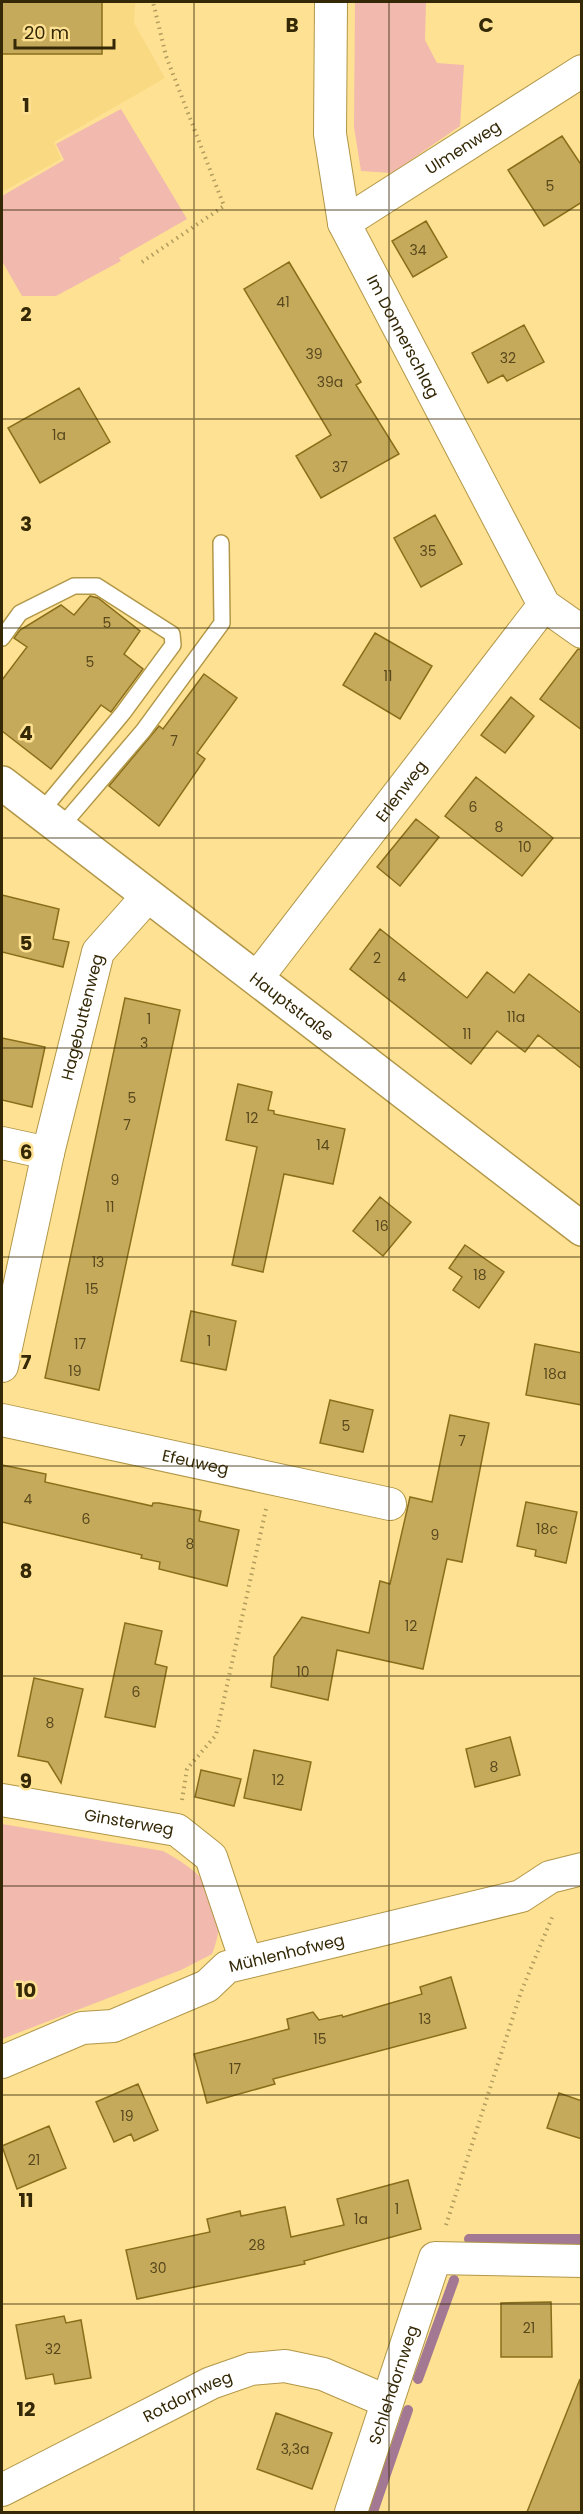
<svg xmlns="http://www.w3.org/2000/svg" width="583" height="2514" viewBox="0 0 583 2514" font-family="Poppins,sans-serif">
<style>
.built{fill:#f9d982}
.green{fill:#f2b9af}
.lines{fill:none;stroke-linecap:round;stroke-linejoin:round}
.stream{stroke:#a37892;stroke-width:10}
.building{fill:#c6aa5c;stroke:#8a6f1b;stroke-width:1.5}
.service-casing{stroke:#b29748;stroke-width:18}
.minor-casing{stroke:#b29748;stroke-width:34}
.tertiary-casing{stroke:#b29748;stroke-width:36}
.path{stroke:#b29c5e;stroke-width:4;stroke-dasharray:1.5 4.5;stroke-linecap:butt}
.service{stroke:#fff;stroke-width:15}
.minor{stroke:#fff;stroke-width:32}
.tertiary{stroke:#fff;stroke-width:33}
.grid{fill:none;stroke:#342806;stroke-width:1.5;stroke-opacity:0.55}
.labels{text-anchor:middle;stroke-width:5;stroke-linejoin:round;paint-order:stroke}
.number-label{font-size:14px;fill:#58481c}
.street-label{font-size:16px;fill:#342806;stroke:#fee192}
.grid-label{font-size:20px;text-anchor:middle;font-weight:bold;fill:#342806;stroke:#fee192;stroke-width:5;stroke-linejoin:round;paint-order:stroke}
</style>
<rect width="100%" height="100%" fill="#fee192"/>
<path class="built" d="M2,2H135L134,23L165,78L54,142L61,159L2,192Z"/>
<path class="green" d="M355,2H426L425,40L437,63L464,65L460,126L392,173L361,171L354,127Z
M121,109L187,219L119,258L121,261L56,296H22L2,261V196L64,160L56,144Z
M2,1824L163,1851C208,1875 232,1903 212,1954L181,1970L2,2039Z"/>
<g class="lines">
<path class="stream" d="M469,2239H582
M418,2379L454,2280
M373,2512L408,2410"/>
</g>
<path class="building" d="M2,2H102V54H2Z
M562,136L582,166V202L544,226L508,170Z
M426,221L447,257L413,277L392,241Z
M289,262L361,382L356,385L399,454L321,498L296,456L331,435L244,289Z
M524,325L544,362L507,381L503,375L488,383L472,353Z
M79,388L110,442L40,483L8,428Z
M435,515L462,564L421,587L394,538Z
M90,596L98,598L140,631L124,654L143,669L111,712L101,705L51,769L2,731V680L27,647L14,638L20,630L61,605L74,615Z
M375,633L432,666L400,719L343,685Z
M578,649L582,650V730L540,699Z
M204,674L237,698L197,753L205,759L159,826L109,786L159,726L163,729Z
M511,697L534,716L505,753L481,735Z
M476,777L553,838L522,876L445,816Z
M416,819L439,837L400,886L377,867Z
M2,895L59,909L53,939L69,942L63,967L2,952Z
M380,929L467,998L487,972L514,993L529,974L582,1014V1069L538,1035L525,1052L497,1031L471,1064L350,969Z
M125,998L180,1010L99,1390L45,1378Z
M2,1038L45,1047L32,1107L2,1100Z
M238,1084L272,1092L268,1110L274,1111V1114L345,1129L333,1184L284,1174L263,1272L232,1265L257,1147L226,1140Z
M380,1197L411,1222L383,1256L353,1231Z
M465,1245L504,1272L479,1308L453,1290L462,1277L449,1268Z
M191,1311L236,1321L226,1370L181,1361Z
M535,1344L582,1353V1405L526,1395Z
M330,1400L373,1410L363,1452L320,1443Z
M450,1415L489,1423L462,1562L447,1559L423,1669L337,1650L328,1700L271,1687L274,1657L302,1617L369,1633L380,1581L390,1584L410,1497L432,1502Z
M2,1465L46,1474L45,1482L152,1506L153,1503H159L201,1511L199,1521L239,1530L227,1586L159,1569L160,1562L141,1558L142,1555L2,1522Z
M526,1502L577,1512L566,1563L535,1556L536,1550L517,1546Z
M125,1623L162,1631L155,1664L167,1667L155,1727L105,1717Z
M34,1678L83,1689L61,1783L48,1762L18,1756Z
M510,1737L520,1775L475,1787L466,1749Z
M254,1750L311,1762L301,1810L244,1798Z
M201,1770L241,1779L234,1806L195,1797Z
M451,1977L466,2028L273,2079L275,2084L207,2103L194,2054L289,2029L287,2019L313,2012L319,2020L342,2015L343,2017L422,1994L420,1987Z
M138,2084L158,2130L134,2141L131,2134L114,2142L96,2102Z
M559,2093L582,2101V2139L547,2128Z
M49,2126L66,2168L17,2189L2,2146Z
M408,2180L421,2229L304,2261L305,2264L137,2299L126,2250L210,2232L207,2219L240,2211L241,2216L285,2207L291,2237L344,2225L337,2199Z
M551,2302L552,2357H501V2303Z
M64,2316L66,2323L81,2320L91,2378L55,2384L53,2374L26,2379L16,2325Z
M580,2379L582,2512H527Z
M276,2413L332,2433L312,2489L257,2469Z"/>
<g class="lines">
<g class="service-casing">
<path id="service" d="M2,638L20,613L74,586H97L172,634L173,645L123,713L40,813
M60,828L143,731L222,623L221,543"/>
</g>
<g class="minor-casing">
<g id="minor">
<path id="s1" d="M331,2L330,134L344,223L544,605L582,632"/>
<path id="s2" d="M344,223L582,71"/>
<path id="s3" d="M257,978L544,605"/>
<path d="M2,1143L48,1153"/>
<path id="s4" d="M2,1366L48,1153L98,952L147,897"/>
<path id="s5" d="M2,1420L390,1504"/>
<path id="s6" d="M2,1800L177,1830L211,1857L246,1961"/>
<path id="s7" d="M2,2062L82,2028L113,2026L207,1986L227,1967L521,1896L550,1877L582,1869"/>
<path id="s8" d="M2,2490L211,2383L251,2369L285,2366L323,2374L386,2401"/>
<path id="s9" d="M351,2512L435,2258L582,2261"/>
</g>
</g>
<g class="tertiary-casing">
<g id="tertiary">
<path id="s10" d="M2,783L582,1229"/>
</g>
</g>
<path class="path" d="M142,262L224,206L166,56L153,2
M182,1800L187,1769L216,1735L266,1509
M446,2225L521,1992L553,1915"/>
<use href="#service" class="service"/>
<use href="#minor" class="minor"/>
<use href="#tertiary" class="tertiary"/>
</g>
<path class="grid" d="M194,2V2512M389,2V2512M2,210H582M2,419H582M2,628H582M2,838H582M2,1048H582M2,1257H582M2,1466H582M2,1676H582M2,1886H582M2,2095H582M2,2304H582"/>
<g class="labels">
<g class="number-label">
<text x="550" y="191">5</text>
<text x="418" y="255">34</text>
<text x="283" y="307">41</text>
<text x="314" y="359">39</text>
<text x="508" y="363">32</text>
<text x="330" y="387">39a</text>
<text x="59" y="440">1a</text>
<text x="340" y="472">37</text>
<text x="428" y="556">35</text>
<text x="107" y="628">5</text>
<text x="90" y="667">5</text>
<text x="388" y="681">11</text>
<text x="174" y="746">7</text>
<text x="473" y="812">6</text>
<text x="499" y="832">8</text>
<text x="525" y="852">10</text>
<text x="377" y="963">2</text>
<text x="402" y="982">4</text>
<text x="516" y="1022">11a</text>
<text x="149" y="1024">1</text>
<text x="467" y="1039">11</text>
<text x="144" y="1048">3</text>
<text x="132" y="1103">5</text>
<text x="252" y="1123">12</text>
<text x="127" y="1130">7</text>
<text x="323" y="1150">14</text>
<text x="115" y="1185">9</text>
<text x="110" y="1212">11</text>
<text x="382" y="1231">16</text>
<text x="98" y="1267">13</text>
<text x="480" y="1280">18</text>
<text x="92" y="1294">15</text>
<text x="209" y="1346">1</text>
<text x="80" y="1349">17</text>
<text x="75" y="1376">19</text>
<text x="555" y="1379">18a</text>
<text x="346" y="1431">5</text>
<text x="462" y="1446">7</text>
<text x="28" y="1504">4</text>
<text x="86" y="1524">6</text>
<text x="547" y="1534">18c</text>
<text x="435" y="1540">9</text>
<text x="190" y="1549">8</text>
<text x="411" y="1631">12</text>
<text x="303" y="1677">10</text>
<text x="136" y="1697">6</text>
<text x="50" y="1728">8</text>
<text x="494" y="1772">8</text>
<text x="278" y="1785">12</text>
<text x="425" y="2024">13</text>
<text x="320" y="2044">15</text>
<text x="235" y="2074">17</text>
<text x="127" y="2121">19</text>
<text x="34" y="2165">21</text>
<text x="397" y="2214">1</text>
<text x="361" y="2224">1a</text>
<text x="257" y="2250">28</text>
<text x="158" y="2273">30</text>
<text x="529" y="2333">21</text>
<text x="53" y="2354">32</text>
<text x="295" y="2454">3,3a</text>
</g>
<g class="street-label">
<text dy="6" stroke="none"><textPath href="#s2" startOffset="141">Ulmenweg</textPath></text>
<text dy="6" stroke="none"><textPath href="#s1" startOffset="350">Im Donnerschlag</textPath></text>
<text dy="6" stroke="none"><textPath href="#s3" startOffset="236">Erlenweg</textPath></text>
<text dy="6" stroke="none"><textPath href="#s10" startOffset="366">Hauptstraße</textPath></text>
<text dy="6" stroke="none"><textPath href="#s4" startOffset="358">Hagebuttenweg</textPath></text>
<text dy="6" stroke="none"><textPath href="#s5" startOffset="198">Efeuweg</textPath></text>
<text dy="6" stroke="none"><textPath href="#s6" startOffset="129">Ginsterweg</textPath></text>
<text dy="6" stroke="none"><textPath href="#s7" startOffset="309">Mühlenhofweg</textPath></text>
<text dy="6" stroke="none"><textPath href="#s9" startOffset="134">Schlehdornweg</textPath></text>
<text dy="6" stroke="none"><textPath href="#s8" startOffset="208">Rotdornweg</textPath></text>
</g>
</g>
<g class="grid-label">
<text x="292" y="32">B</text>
<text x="486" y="32">C</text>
<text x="26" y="112">1</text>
<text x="26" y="321">2</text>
<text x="26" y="531">3</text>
<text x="26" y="740">4</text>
<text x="26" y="950">5</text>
<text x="26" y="1159">6</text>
<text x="26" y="1369">7</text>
<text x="26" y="1578">8</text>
<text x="26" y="1788">9</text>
<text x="26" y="1997">10</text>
<text x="26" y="2207">11</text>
<text x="26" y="2416">12</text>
</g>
<rect width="583" height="2514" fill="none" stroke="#342806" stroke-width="6"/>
<path d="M15 39v9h99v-9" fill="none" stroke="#342806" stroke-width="3"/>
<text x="24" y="39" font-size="18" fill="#342806" stroke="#fee192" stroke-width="4.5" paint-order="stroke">20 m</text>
</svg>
